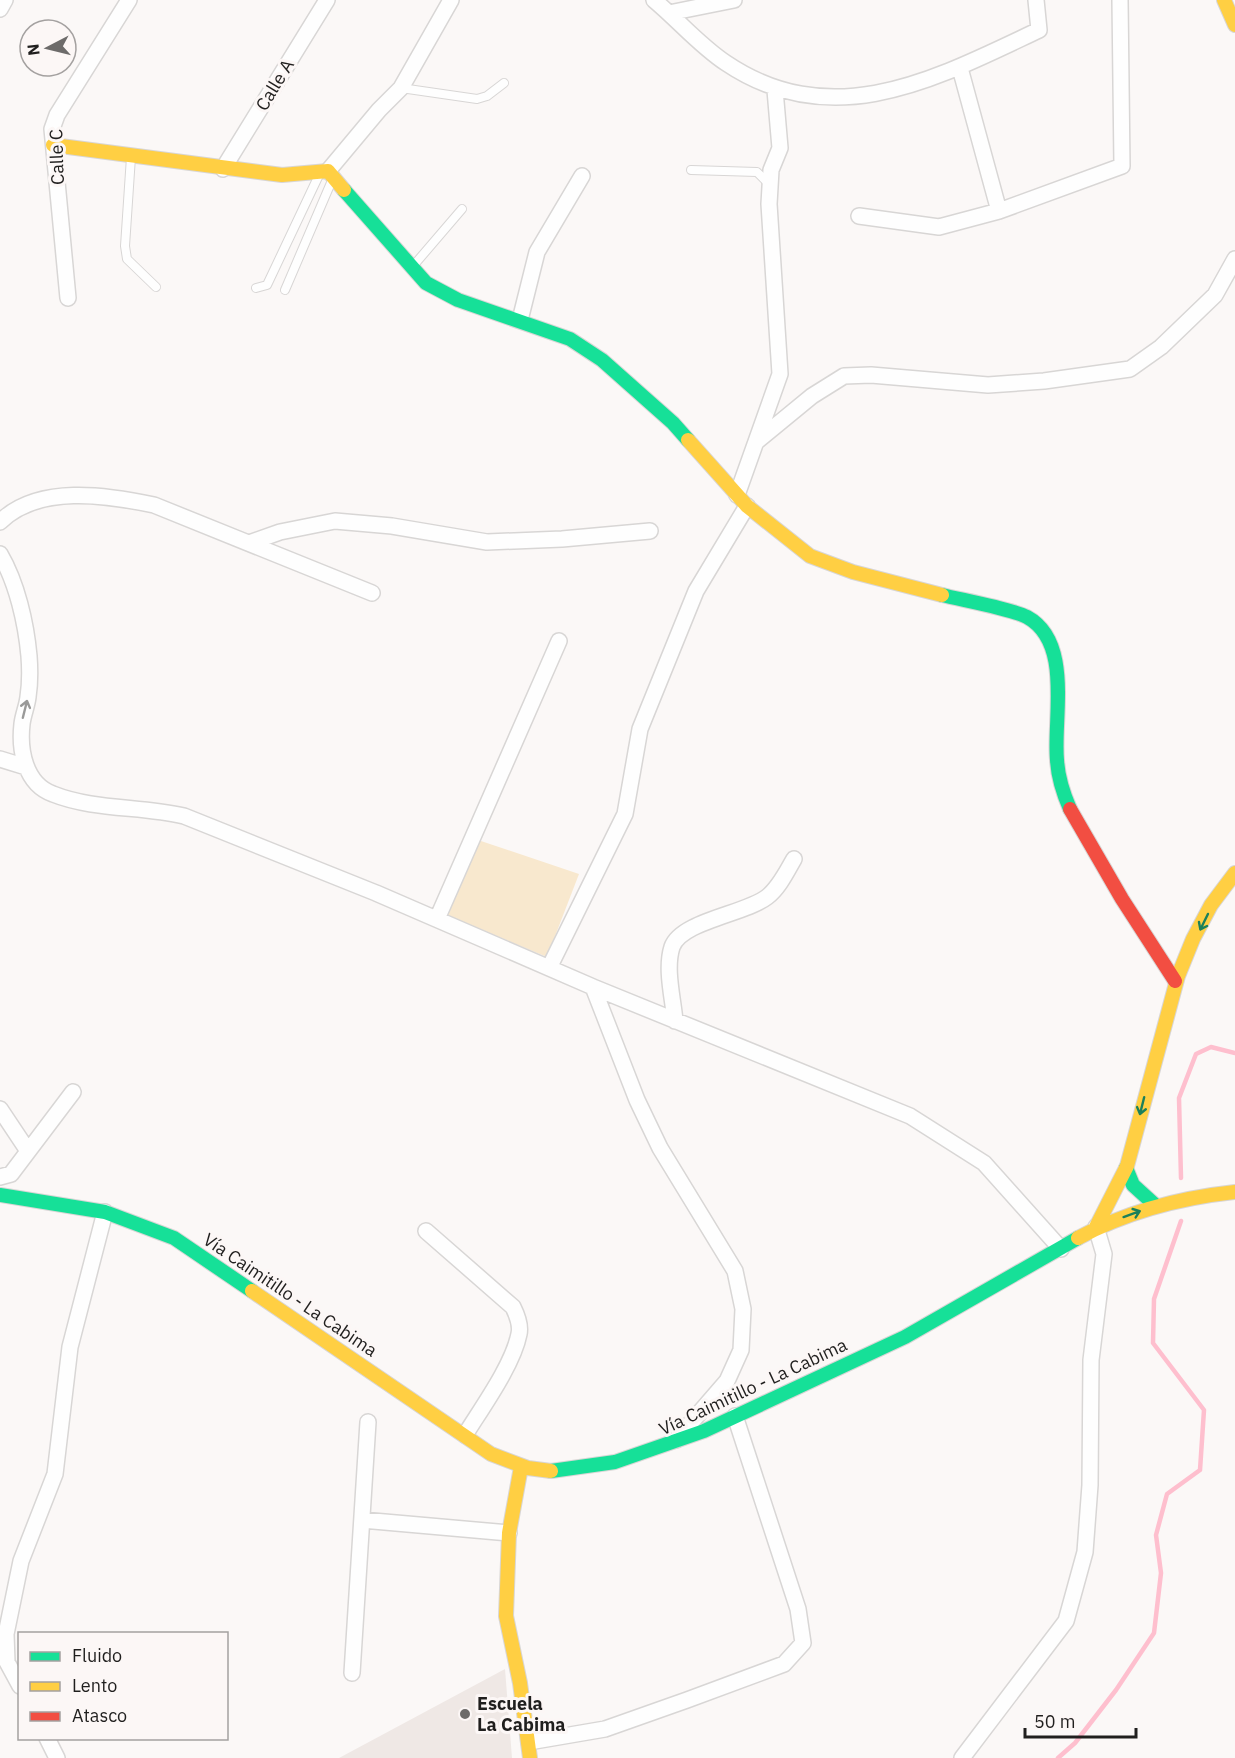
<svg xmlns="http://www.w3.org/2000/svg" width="1235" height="1758" viewBox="0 0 1235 1758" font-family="'IBM Plex Sans',sans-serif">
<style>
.built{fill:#efe8e5}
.green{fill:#f8e8ce}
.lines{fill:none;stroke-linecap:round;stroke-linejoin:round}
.stream{stroke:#febfce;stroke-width:4.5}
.lane-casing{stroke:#d8d6d5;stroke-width:10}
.street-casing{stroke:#d8d6d5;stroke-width:18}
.fast-casing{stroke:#d8d6d5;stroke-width:16}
.slow-casing{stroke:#d8d6d5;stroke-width:16}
.jam-casing{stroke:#d8d6d5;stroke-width:16}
.lane{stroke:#fefefe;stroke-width:8}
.street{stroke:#fefefe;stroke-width:15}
.fast{stroke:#16e098;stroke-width:14}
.slow{stroke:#ffcf43;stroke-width:14}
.jam{stroke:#f24e42;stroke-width:14}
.oneway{stroke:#9a9a99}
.oneway2{stroke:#1b805b}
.poi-dot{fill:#6d6b6a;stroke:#fcf7f6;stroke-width:2}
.labels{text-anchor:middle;stroke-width:6;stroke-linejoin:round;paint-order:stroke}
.street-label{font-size:18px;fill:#201f1e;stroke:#fcf7f6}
.poi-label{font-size:18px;font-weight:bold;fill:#201f1e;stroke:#fcf7f6;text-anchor:start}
</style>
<rect width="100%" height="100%" fill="#fbf8f7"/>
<path class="built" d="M505,1669L512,1758H339Z"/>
<path class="green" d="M475,839L579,874L547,957L444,914Z"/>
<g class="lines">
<path class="stream" d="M1181,1178L1179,1098L1196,1054L1211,1047L1235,1053
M1058,1758L1075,1743L1116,1690L1154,1633L1161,1573L1156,1535L1167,1494L1200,1470L1204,1410L1153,1343L1154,1299L1181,1221"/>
<g class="lane-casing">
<path id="lane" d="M401,88L477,99L487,96L504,83
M131,157L125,246L127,259L156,287
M691,170L757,172L768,183
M414,265L462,209
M256,288L267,285L319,175
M285,290L333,178"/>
</g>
<g class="street-casing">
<path id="street" d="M654,0C678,20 700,46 726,63C833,135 937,78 1039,30L1036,0
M0,9L5,0
M669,13L734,0
M960,68L999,211
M223,169L327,0
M328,171L379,110L401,88L451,0
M859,216L939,227L999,211L1122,166L1120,0
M68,298L52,129L57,115L129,0
M520,320L537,252L582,176
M756,442L812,396L844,376L871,375L988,385L1044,381L1130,369L1161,347L1215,295L1235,259
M737,495L780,374L769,204L771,170L780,148L775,90
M0,522C38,484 107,495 154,505L372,593
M249,543L280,532L335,521L392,526L487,542L562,539L650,531
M0,554C17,583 26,623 29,656C30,669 30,684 28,697C27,706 23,715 22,724C19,750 25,784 53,794C93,810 141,806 184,816L376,893L593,987L910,1116L984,1163L1061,1249
M0,759L26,767
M437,919L559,641
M549,968L625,814L640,729L696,591L747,506
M593,987L637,1100L660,1148L735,1271L743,1309L741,1350L727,1381L676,1440
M675,1021C673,998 665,969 672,947C681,921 745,914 767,897C779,888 787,871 794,859
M0,1109L28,1151
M0,1177L11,1174L73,1092
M426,1231L513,1307C517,1315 521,1325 519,1334C513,1365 481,1409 465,1435
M362,1520L509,1533
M352,1673L368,1422
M20,1686L7,1662L6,1634L21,1561L55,1474L70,1347L105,1212
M47,1738L57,1758
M529,1742L605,1729L687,1700L784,1664L803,1643L798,1609L735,1416
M962,1758L1066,1621L1085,1552L1090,1485L1091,1360L1104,1254L1096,1227"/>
</g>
<g class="fast-casing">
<path id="fast" d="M344,190L426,283L458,300L570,339L602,360L673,423L688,440
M942,595C962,600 1012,609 1027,617C1073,642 1053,719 1057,760C1058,778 1063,793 1070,809
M1126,1168L1133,1185L1155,1205
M0,1195L105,1212L174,1238L252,1291
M551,1471L615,1462L704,1431L905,1337L1078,1238"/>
</g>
<g class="slow-casing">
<path id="slow" d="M1224,0L1235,25
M53,145L282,175L328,171L344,190
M688,440L747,506L810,556L853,572L942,595
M1096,1227L1127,1166L1178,976L1193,939L1211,905L1235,873
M1078,1238C1128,1211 1179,1198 1235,1192
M252,1291L491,1454L528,1468L551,1471
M521,1467L509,1533L506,1616L520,1683L530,1758"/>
</g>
<g class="jam-casing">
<path id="jam" d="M1070,809L1122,899L1175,981"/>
</g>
<use href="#lane" class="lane"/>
<use href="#street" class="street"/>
<use href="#fast" class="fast"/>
<use href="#slow" class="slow"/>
<use href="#jam" class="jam"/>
</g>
<defs><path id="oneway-shaft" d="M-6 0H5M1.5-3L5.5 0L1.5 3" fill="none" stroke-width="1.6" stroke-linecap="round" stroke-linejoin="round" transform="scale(1.5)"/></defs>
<use class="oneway" href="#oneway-shaft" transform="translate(25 709) rotate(-76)"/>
<g class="oneway2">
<use href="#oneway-shaft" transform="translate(1204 922) rotate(116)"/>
<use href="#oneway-shaft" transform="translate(1142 1106) rotate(104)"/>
<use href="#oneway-shaft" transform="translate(1132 1214) rotate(-20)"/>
</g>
<circle class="poi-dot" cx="465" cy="1714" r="6"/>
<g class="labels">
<g class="street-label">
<text transform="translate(275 85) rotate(-59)" y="6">Calle A</text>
<text transform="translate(57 157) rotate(-92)" y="6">Calle C</text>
<text transform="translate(290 1295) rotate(34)" y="6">Vía Caimitillo - La Cabima</text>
<text transform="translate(753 1387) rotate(-25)" y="6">Vía Caimitillo - La Cabima</text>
</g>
<g class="poi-label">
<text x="477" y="1710">Escuela<tspan x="477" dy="21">La Cabima</tspan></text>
</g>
</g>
<rect x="18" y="1632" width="210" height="108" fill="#fcf7f6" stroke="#a4a1a0" stroke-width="1.5"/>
<rect x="30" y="1652" width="30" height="9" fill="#16e098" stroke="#a4a1a0" stroke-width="1.5"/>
<text x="72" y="1662" font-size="18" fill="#201f1e">Fluido</text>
<rect x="30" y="1682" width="30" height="9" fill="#ffcf43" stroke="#a4a1a0" stroke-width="1.5"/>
<text x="72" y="1692" font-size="18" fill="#201f1e">Lento</text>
<rect x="30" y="1712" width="30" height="9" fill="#f24e42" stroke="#a4a1a0" stroke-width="1.5"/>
<text x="72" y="1722" font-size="18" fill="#201f1e">Atasco</text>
<g transform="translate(48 48) rotate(263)"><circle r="28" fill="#fcf7f6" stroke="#a4a1a0" stroke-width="1.5"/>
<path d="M0-4.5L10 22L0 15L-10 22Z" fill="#6d6b6a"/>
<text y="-9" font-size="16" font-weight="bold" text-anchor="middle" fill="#201f1e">N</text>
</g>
<path d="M1025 1728v9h111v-9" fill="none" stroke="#201f1e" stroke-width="3"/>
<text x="1034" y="1728" font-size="18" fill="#201f1e" stroke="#fcf7f6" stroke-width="4.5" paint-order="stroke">50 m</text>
</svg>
